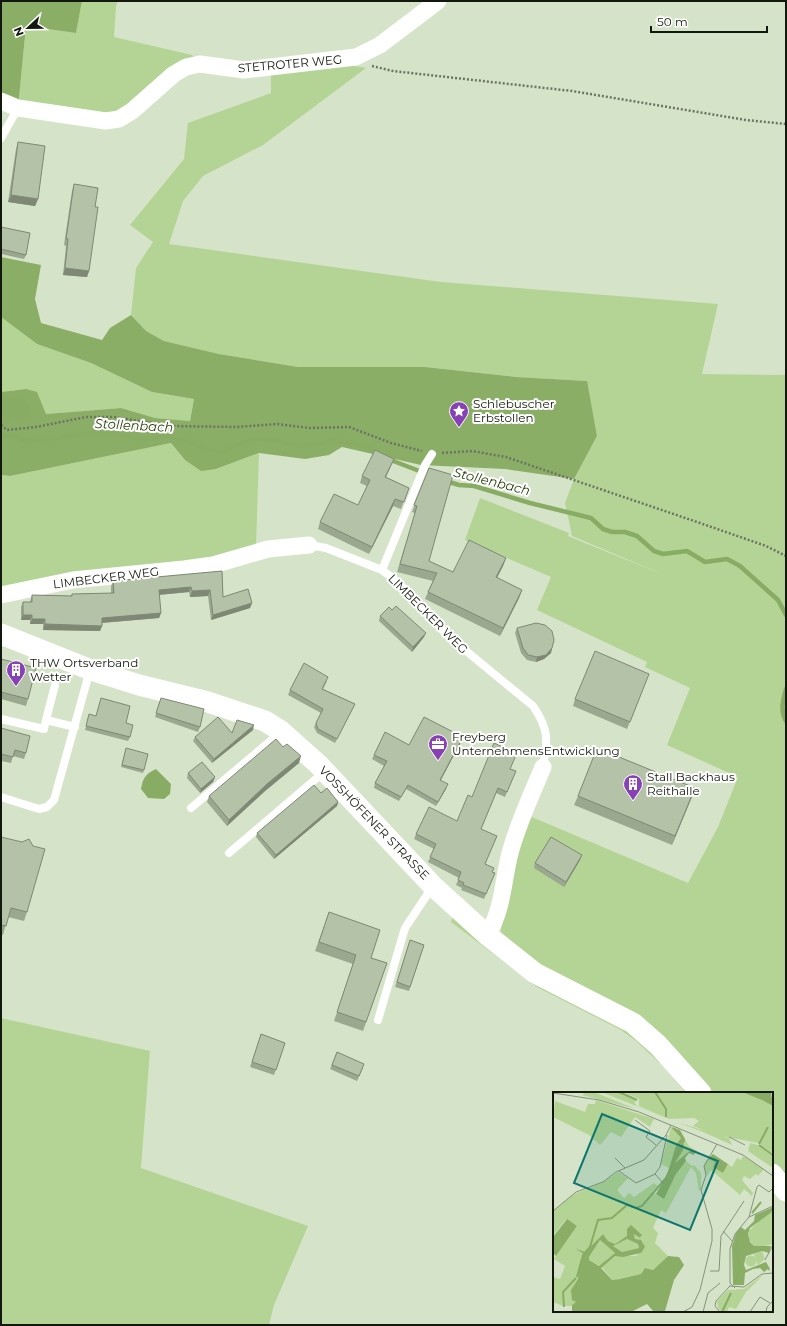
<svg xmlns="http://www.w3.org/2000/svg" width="787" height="1326" viewBox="0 0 787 1326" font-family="Montserrat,sans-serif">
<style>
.green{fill:#b4d495}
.forest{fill:#8bae67}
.water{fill:#89ac65}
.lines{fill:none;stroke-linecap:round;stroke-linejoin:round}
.stream{stroke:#89ac65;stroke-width:4.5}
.path{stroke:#6c7563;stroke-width:2.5;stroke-dasharray:2 2;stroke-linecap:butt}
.service{stroke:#fff;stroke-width:8}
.minor{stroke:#fff;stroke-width:17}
.tertiary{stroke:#fff;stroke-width:21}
.wall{fill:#9ba890}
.shaded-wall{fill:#7e8875}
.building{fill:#b4c3a7;stroke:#7e8875}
.labels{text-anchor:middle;stroke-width:4;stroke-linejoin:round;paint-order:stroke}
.street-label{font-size:12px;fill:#13180e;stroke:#fff}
.poi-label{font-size:12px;fill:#13180e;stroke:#fff;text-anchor:start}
.water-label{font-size:13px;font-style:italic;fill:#293f0b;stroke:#fff}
.inset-river{fill:none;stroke:#89ac65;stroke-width:2}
.inset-road{fill:none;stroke:#87927e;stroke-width:1}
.view{fill:#0f766e;fill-opacity:0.15;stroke:#0f766e;stroke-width:2}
.inset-edge{fill:none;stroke:#13180e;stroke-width:2}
</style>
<rect width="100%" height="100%" fill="#d5e4c8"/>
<path class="green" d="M82,1H118L116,7L114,37L192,55L196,60L117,115L18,108L26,26L76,33Z
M343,64L366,68L263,145L203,176L183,201L169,244L441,282L718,304L702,374L786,375V1181L772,1165V1093H710L500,934L527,815L688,883L718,827L738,777L667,745L690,688L645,667L647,662L537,610L551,577L465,540L480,498L569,533L568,536L669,577L572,536L565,503L574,479L597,436L586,381L516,377L425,367H298L219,354L164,341L146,331L131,315L136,268L153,242L130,225L184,159L188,123L271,93V71Z
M1,317L37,344L91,363L152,392L194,399L190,421L155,418L121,408L46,414L26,389L1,392Z
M171,443L185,460L216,469L259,453L256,548L242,553L1,592V475L10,476Z
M454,913L632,1032L694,1093H686L666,1069L636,1041L621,1030L537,987L451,922Z
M1,1018L150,1051L141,1168L308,1226L274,1305L269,1325H1Z"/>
<path class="forest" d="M1,1H82L76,33L26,26L18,108L1,101Z
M1,257L41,265L35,299L41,323L102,340L110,328L131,315L146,331L164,341L219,354L298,367H425L516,377L587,381L597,436L574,479L505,469L421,465L342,447L329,455L305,459L259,453L216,469L201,471L185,460L171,443L10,476L1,475V392L26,389L37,392L46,414L121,408L155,418L190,421L194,399L152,392L91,363L37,344L1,317Z"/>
<path class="water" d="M5,397H21C33,408 34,418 16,423L3,416L1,402Z
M156,769L171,784L170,794L164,799L148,798L141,789C143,777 146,774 156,769Z"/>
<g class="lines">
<path class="stream" d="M1,435L16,436L28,442L83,434H116L142,439L166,436L187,441L208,450L220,452L251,440L268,439L298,446L320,444L333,440L367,446L378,454
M388,459L422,472
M446,481L459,485L474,486L530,503L591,518L603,529L612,532H625L637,536L654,551L663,554L687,551L705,562L727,559L740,566L778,600L786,615
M786,689C783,700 780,711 786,721"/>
<path class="path" d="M372,66L393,71L572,91L746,120L786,124
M1,425L7,430L36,427L86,417H114L172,426L236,427L278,424L310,428L349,427L391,443L422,451
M442,453L472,451L506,457L700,523L766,546L786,556"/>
<path class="service" d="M1,138L18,108
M309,545L326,548L382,570L398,582L448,636L533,706C549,729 548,740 543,767
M382,570L425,465L432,454
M55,685L46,720L75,727
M1,719L44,729L46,720
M1,797L39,809L47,807L54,800L90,670
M191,808L281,732
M229,853L324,772
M378,1020L405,928L433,886"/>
<path class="minor" d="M1,101L18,108L106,121L119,119L132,111L174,74L186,67L200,64L244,70L356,57L380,45L438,1
M1,595L73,580L184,569L213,565L268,549L309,545
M487,935C503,911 503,880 510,853C518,823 531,796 543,767"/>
<path class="tertiary" d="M1,634L91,670L139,685L208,702L265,721L281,731L319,765L433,886L487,935L535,973L633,1023L658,1045L701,1093
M772,1174L786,1191"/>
</g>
<path class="wall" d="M18,142L38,199L35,206L8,202L16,149Z
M74,184L95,207L89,271L87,277L63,275L66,246L64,245L72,191Z
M1,227L26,255L24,259L1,254Z
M391,466L386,477L409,488L401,509L393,506L369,554L318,529L320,522L358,505L367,486L360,483L362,476Z
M429,468V561L453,572L506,558L503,566L497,578L522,590L519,598L500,636L425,599L428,592L433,581L397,572L415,513L412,512Z
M222,571L223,597L252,603L250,608L211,620L208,596L190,597L189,592L159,595L161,613L159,618L102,623V626L100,631L43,630V624H30V620H21V607L23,602H30L32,595L71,596L72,594L111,593V586L113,581Z
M380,616L424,637L412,652L379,621Z
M517,628L552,648L551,653L544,659L536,662L527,660L521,653L515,633Z
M1,659L28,699L26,706L1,699Z
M649,674L627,729L573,706L575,699Z
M327,681L323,689L355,704L353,708L335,743L317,733L314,727L321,713L288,695L290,690Z
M101,698L126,723L130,737L128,741L85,730L89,714L96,716Z
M161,698L200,727L198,732L155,717Z
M1,728L26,753L24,759L13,756L11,763L1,761Z
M253,730L212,763L193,741L195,737L232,733Z
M461,742L441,780L446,789L436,806L406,789L399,801L374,788L375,783L384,766L372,759L374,755L409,745Z
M283,747L299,763L265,791L227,826L207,802L209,796Z
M126,748L144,770L143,773L121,767Z
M510,769L516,771L505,797L496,793L481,829L486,864L492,872L495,873L484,899L461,890L462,888L456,885L459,878L428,862L434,849L414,839L416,834L457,821L472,797Z
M188,773L215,777L213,782L200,793L187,778Z
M695,788L672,845L574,805L578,796Z
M321,793L338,802L337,806L274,859L256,837L257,833Z
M1,837L27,912L24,921L8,917L3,935H1Z
M580,860L564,887L534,868L535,863Z
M329,912L371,958L387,963L363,1031L334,1021L353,964L315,951Z
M410,940L424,945L409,991L395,987Z
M261,1034L285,1043L274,1075L250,1067Z
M337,1052L363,1068L357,1081L330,1069Z"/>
<path class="shaded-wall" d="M11,195L38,199L35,206L8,202Z
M65,268L89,271L87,277L63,275Z
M394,459L391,466L383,483L385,477Z
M395,499L393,506L369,554L372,547Z
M506,558L503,566L493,585L496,577Z
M191,587L189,592L157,595L159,590Z
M210,590L208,596L190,597L192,591Z
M522,590L519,598L500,636L503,628Z
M252,603L250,608L211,620L213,615Z
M161,613L159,618L100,623L102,618Z
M23,615H32L30,620H21Z
M32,619H45L43,624H30Z
M45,624L102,626L100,631L43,630Z
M426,633L424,637L412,652L413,647Z
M552,648L551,653L544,659L536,662L537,657Z
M254,725L253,730L212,763L214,759Z
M463,737L461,742L438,785L440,780Z
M301,756L299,763L265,791L227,826L229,820L267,784Z
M215,777L213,782L200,793L201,789Z
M448,784L446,789L436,806L438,802Z
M695,788L692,797L672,845L675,836Z
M338,802L337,806L274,859L276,855Z
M582,855L580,860L564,887L566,882Z"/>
<path class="building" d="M18,142L45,146L38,199L11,195Z
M74,184L98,188L95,207H98L89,271L65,268L68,239H66Z
M1,227L30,233L26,255L1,249Z
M375,450L394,459L385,477L409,488L404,502L395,499L372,547L320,522L334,494L358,505L370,480L362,476Z
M429,468L453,475L429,561L453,572L469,540L506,558L496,577L522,590L503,628L428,592L437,573L400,564L417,506L414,505Z
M222,571L223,597L248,589L252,603L213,615L210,590L192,591L191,587L159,590L161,613L102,618V626L45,624V619H32V615H23V602H32V595L72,596V594L114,593L113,581Z
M396,606L426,633L413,647L380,616L389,607L392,610Z
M536,623L545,625L552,631L554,640L552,648L546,655L537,657L528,655L523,648L517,628Z
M595,651L649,674L630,722L575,699Z
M1,659L36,668L28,699L1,692Z
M304,663L328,677L322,689L355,704L337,739L318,729L316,723L323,709L290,690Z
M101,698L130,706L126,723L133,725L130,737L86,726L89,714L96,716Z
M161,698L204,709L200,727L156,713Z
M218,717L232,733L237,720L254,725L214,759L195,737Z
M424,717L463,737L440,780L448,784L438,802L408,785L401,797L375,783L387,761L374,755L385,732L409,745Z
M1,728L30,736L26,753L15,750L13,757L1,754Z
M276,739L283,747L287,744L301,756L267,784L229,820L209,796Z
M494,743L517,753L510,769L516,771L507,792L498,788L481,829L497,836L485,864L494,868L492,872L495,873L486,894L463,885L464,883L458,880L461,872L430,857L436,844L416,834L429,807L457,821L468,795L472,797Z
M126,748L148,754L144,770L122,765Z
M597,748L695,788L675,836L578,796Z
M202,762L215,777L201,789L188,773Z
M314,785L321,793L327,788L338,802L276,855L257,833Z
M1,837L22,842L29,839L33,846L45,849L27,912L11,908L6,926L1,925Z
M551,837L582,855L566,882L535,863Z
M329,912L380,930L371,958L387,963L366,1022L337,1012L356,955L319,942Z
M410,940L424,945L410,987L397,982Z
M261,1034L285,1043L276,1070L252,1062Z
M337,1052L364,1064L359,1076L332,1065Z"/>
<defs>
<g id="sight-pin" transform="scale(1)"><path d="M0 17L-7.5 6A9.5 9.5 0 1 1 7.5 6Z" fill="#8841b4" stroke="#fff"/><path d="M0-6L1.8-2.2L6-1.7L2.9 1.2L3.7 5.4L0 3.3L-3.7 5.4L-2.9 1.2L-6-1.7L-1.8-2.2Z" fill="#fff"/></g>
<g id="building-pin" transform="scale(1)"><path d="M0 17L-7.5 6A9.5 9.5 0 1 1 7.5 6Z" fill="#8841b4" stroke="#fff"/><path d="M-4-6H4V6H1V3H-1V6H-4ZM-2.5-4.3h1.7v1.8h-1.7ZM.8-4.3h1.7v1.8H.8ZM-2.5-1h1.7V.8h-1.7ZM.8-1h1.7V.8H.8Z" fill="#fff"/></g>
<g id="office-pin" transform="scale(1)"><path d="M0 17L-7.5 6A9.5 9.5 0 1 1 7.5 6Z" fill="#8841b4" stroke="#fff"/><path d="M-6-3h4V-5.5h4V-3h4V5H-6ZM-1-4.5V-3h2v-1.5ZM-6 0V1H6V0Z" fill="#fff"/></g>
</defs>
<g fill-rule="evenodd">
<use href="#sight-pin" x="459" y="411"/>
<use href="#building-pin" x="16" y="670"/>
<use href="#office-pin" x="438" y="744"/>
<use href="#building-pin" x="633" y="784"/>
</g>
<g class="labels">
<g class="street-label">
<text transform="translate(290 64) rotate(-5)" y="4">STETROTER WEG</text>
<text transform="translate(106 578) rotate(-7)" y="4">LIMBECKER WEG</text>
<text transform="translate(428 614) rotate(45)" y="4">LIMBECKER WEG</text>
<text transform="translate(374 823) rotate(46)" y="4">VOSSHÖFENER STRASSE</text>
</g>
<g class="poi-label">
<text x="473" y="408">Schlebuscher<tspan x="473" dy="14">Erbstollen</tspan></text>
<text x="30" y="667">THW Ortsverband<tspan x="30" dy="14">Wetter</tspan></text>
<text x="452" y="741">Freyberg<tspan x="452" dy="14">UnternehmensEntwicklung</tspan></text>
<text x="647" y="781">Stall Backhaus<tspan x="647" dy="14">Reithalle</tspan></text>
</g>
<g class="water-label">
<text transform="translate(134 425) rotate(3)" y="5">Stollenbach</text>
<text transform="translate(492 481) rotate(14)" y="5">Stollenbach</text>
</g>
</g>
<g transform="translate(553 1092)">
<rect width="220" height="220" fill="#d5e4c8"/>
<path d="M32,0H41L83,17L29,3ZM48,0H68L76,3L85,8L81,10L85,15L119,28ZM71,0H189L206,6L220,14V61L205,51L164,43L140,34L146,29L141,26L116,27L86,14V7ZM43,8L101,27L97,35L82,25L68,45L58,40L47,53L36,43L0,25L2,9L32,20L35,12H42ZM124,30L176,46L179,53L150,40ZM118,35L128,46L123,53L116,76L108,72ZM132,47L136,54L149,62L138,58L123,72L127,53ZM197,51L205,53L220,63V76L195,59ZM190,64L211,77L205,84L203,82L197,87L191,84L189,88L200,101L199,104L191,97L187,103L158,78L154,84L151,74L155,67L162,70L160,74L170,81L175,72L179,75L184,66L188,68ZM133,69L139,74L141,73L148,81V97L146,99L143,81L138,75L113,121L108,118L100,136L105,141L102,151L115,164L100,178L93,176L88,182L59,188L48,174L61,164H83L92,155L82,147L81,142L87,146L89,145L82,139L74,137L75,144L62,152L55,149L50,142L32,160L22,156L31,161L26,173L25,187L20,195L19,206L23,210L19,214H10L0,210V185L7,187L12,174L1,167L24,134L13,127L0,144V119L21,102L49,91L65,80L75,86L64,98L71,106L76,101L81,105L101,91L105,94L99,100L111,107L123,82ZM220,119V152L207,155L201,154L195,146L196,139L214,121ZM74,147L85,152L86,156L69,160L59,154ZM47,148L62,161L47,174L36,168V165ZM209,159L212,167L205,173L201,162ZM192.5 169a5.5 5.5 0 1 1 11 0a5.5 5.5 0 1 1-11 0ZM211,182L193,200L183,217L176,215L174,220H169L165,216L164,209L175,198L191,197Z" fill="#b4d495"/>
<path d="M118,35L127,38L132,47L127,53L131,52L130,58L122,71L138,58L143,59L141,63L136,61L132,66L133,69L123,82L111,107L103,102L114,83L123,53L128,46ZM160,62L175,72L170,81L160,75L162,70L155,67ZM220,115V119L197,136L195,142L197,150L201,154H218L216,161L209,159L193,164L191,173L193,178L213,170L217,177L216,179L215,177L211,180L207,176L200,177L192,181L191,193H180L179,154L183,141L188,135L192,138L201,129L202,123ZM14,127L24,134L3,164L0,161V145ZM78,133L89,143L87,146L81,142L82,147L88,148L92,155L88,161L70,165L62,164L48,176L59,188L66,187L88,182L92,176L100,178L115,164L126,165L131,173L121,188L112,219L101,220L94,212L78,220H19V213L23,210L19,208L18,198L25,187L26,173L31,162L22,156L32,160L50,142L55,149L62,152L74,144V137ZM74,147L85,152L86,156L69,160L60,154ZM47,148L62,161L46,174L36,168V165Z" fill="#8bae67" fill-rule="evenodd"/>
<path d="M189,0H218L220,14L209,8Z" fill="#89ac65"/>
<path class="inset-river" d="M66,0L84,8M102,0L113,17V25M206,52L215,35M206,53L220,63M199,121L208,110M24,185L30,163L37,155L45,128L59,126L74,113L83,116L89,114L113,86L131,48L126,40L120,36M182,192L187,176L182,156L188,138M11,215L10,200L23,186M169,220L178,201"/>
<path class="inset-road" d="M0,1L46,8L86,20L190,63L220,84M82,28L97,39L93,45L103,53M176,45L192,53M62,66L72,76M66,79L83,91L102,82L107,75L114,43M102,82L110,91M0,119L23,100L50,90L63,80L91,68L113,43L118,33M196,125L204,95L206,93L216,100L220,96M170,139L179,149M212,168L220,153M157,179H166L168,144L191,109M176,194L191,195L209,182L220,181M182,196L177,191V157L182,142L196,125L220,114M130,220L139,215L147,198L159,149V137L148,98L153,83L151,74L164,52M150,220L155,201L167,191M167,220L162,214L163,209L177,194M197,220L207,205L217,211M213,220L214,215L220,209"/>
<path class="view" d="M49,22L165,69L137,138L21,91Z"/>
<rect width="220" height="220" class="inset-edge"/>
</g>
<rect width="787" height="1326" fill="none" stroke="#13180e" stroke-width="4"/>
<g transform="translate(28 28) rotate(248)" stroke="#ffffff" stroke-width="3" paint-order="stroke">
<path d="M0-3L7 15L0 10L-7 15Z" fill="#13180e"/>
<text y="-6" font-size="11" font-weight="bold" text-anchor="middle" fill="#13180e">N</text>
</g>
<path d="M651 26v6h116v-6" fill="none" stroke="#13180e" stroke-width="2"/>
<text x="657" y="26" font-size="12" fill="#13180e" stroke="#ffffff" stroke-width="3" paint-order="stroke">50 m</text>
</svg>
